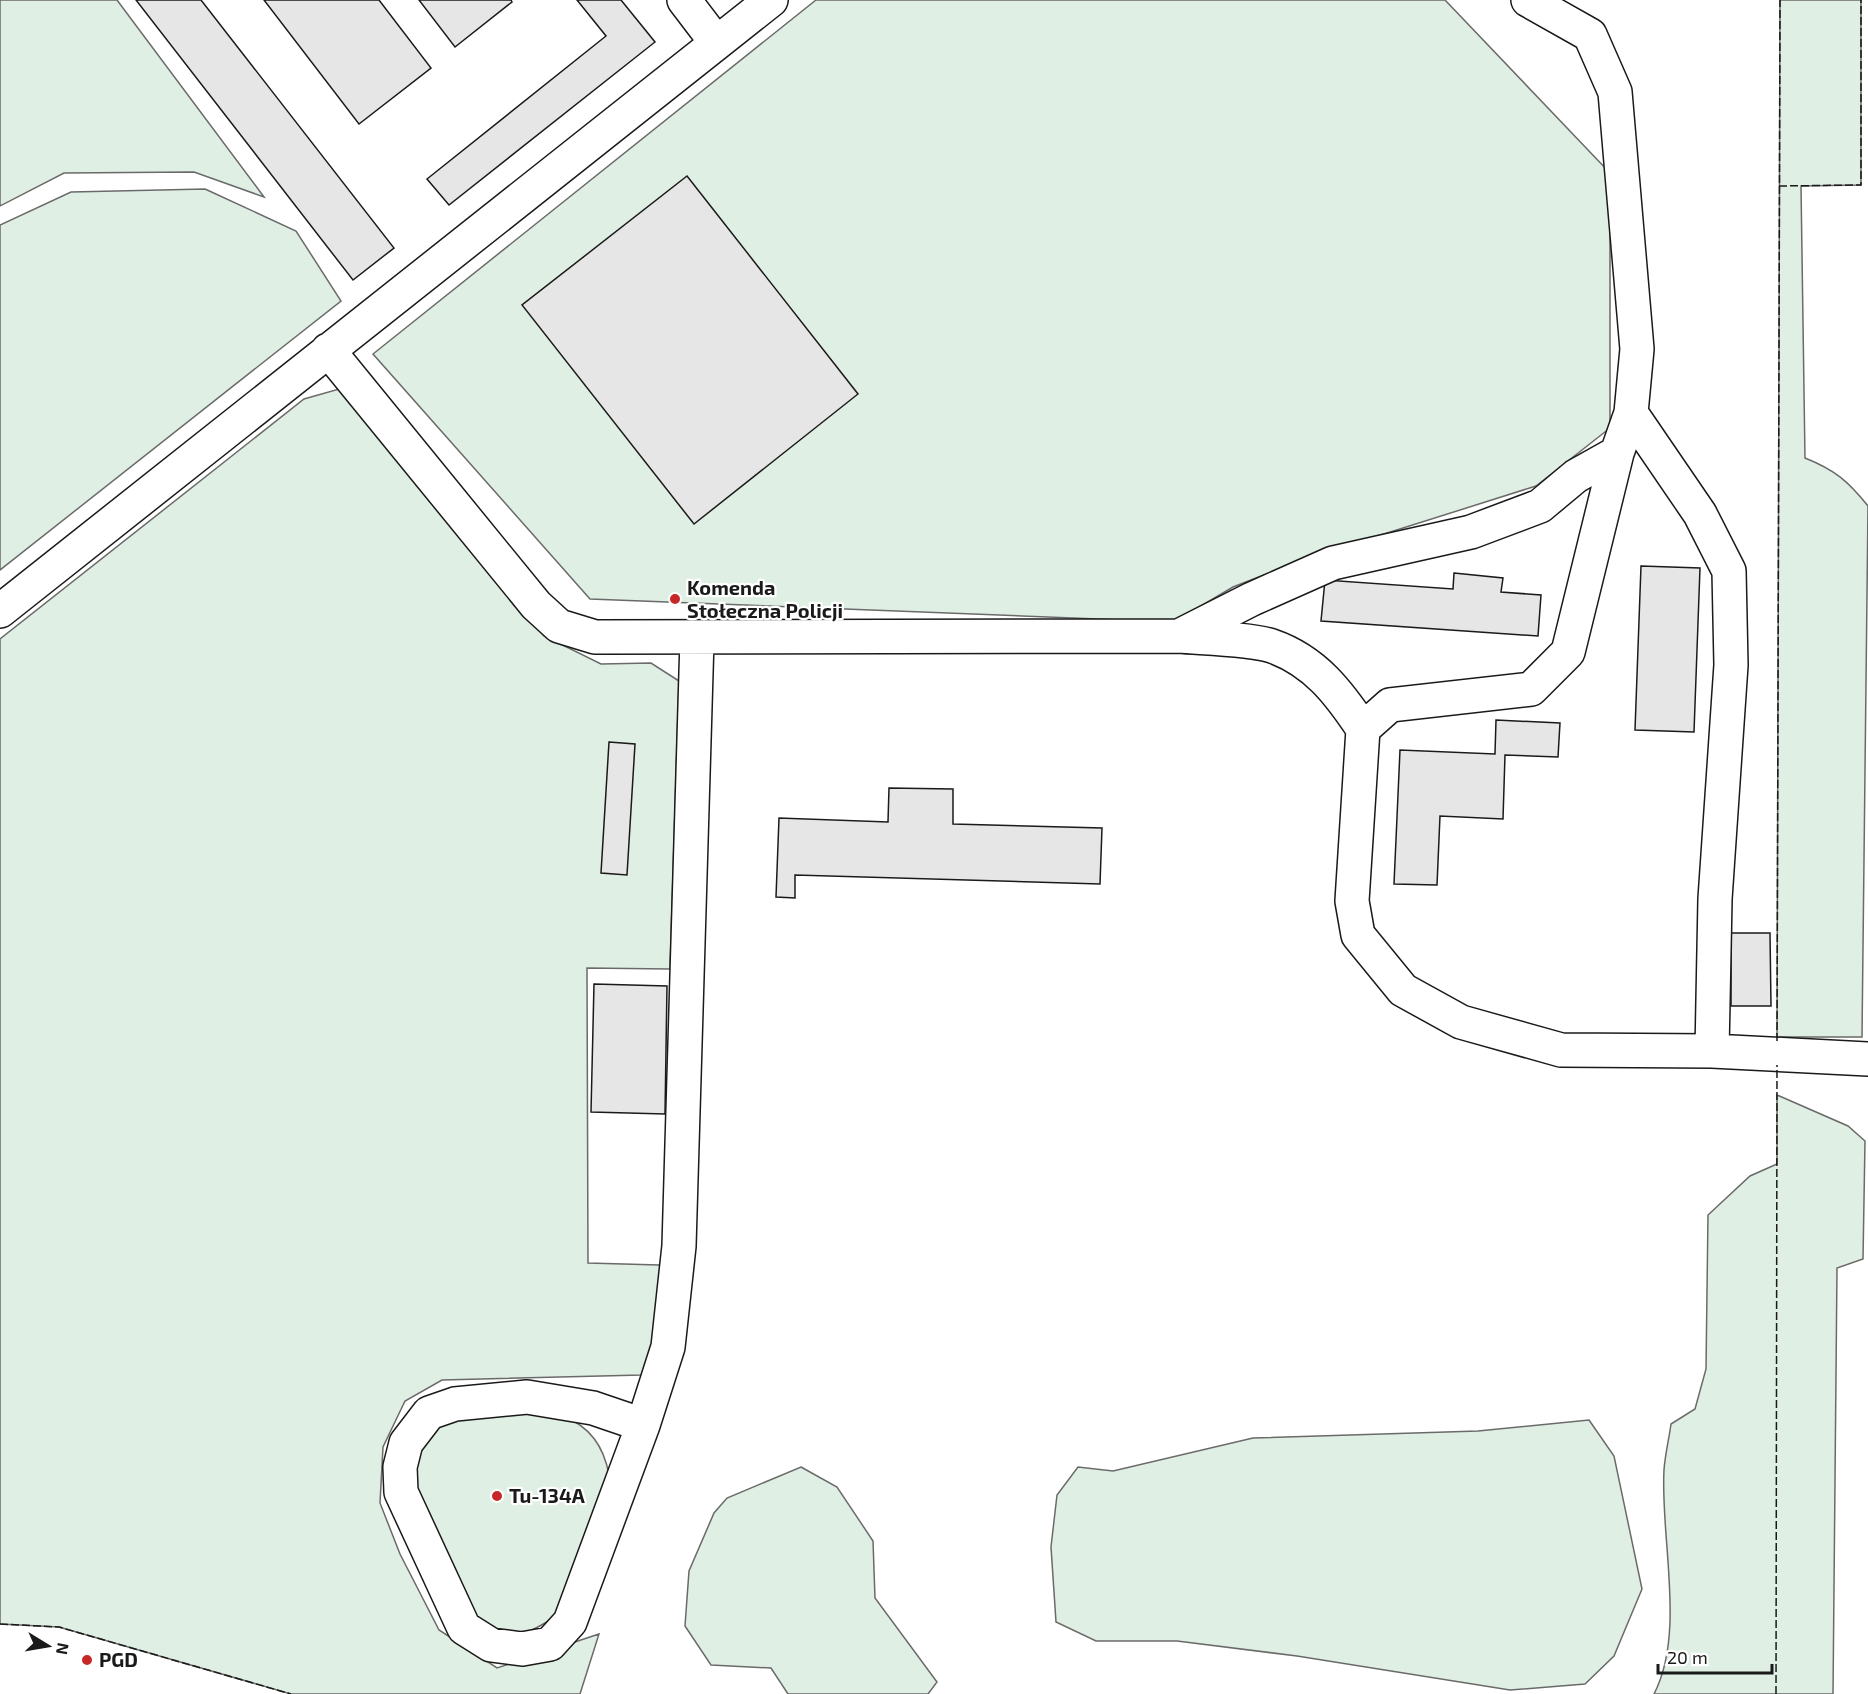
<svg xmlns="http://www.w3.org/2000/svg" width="1868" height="1694" viewBox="0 0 1868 1694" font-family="'Exo 2',sans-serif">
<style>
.green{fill:#e0efe3;stroke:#6a6a6a;stroke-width:1.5}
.building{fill:#e6e6e6;stroke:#1a1a1a;stroke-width:1.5}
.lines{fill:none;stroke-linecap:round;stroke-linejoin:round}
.minor-casing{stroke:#1a1a1a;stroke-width:36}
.minor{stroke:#fff;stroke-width:33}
.fence{stroke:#1a1a1a;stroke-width:1.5;stroke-dasharray:8 3;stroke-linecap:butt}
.poi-dot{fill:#c62828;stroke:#fff;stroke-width:2}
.labels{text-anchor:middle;stroke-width:4.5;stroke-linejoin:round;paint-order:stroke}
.poi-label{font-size:20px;font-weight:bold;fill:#1a1a1a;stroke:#fff;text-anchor:start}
</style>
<rect width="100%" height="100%" fill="#fff"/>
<path class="green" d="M0,0H117L264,197L194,172L64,173L0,206Z
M816,0H1445L1610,173V428L1536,486L1308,558L1233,587L1174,622L590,599L373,354Z
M1780,0H1861V185L1801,186L1805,458C1835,470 1848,481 1868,506L1862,1037H1777Z
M205,189L296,231L341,301L0,570V225L71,192Z
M339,389L544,636L601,664L651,663L679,681L670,969L587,968L588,1263L659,1265L666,1276L658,1355L642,1375L442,1380L405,1401L383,1447L380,1503L400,1554L439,1630L497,1668L599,1634L580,1694H291L59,1627L0,1624V639L304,399Z
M1777,1095L1848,1126L1865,1141L1863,1259L1837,1268L1833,1694H1654C1686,1633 1660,1537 1664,1470C1665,1455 1669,1439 1671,1424L1695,1409L1706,1369L1708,1215L1750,1176L1777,1164Z
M459,1409C522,1411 595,1397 609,1475L557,1616C546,1622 531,1633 519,1634C504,1635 484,1624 473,1614C463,1603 412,1489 414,1475C417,1444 435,1426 459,1409Z
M1589,1420L1614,1456L1642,1589L1614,1656L1585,1684L1510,1690L1297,1656L1177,1641H1096L1056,1622L1051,1547L1057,1495L1078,1467L1113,1471L1253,1438L1478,1431Z
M801,1467L837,1487L873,1541L875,1598L937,1682L928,1694H788L771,1668L711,1665L685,1626L689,1571L714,1513L727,1498Z"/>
<path class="building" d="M136,0H201L394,248L353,280Z
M264,0H379L431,68L359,124Z
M419,0H511L512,2L455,47Z
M577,0H621L655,42L449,205L427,179L606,36Z
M687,176L858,394L694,524L522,305Z
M1641,566L1700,568L1694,732L1635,730Z
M1454,573L1503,578L1501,592L1541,595L1538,636L1321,621L1325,580L1453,589Z
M1496,720L1560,723L1558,757L1505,755L1503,819L1440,816L1437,885L1394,884L1400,750L1495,754Z
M609,742L635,744L627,875L601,873Z
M889,788L953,789V824L1102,828L1100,884L795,875V898L776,897L779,818L888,822Z
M1731,933H1770L1771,1006H1731Z
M594,984L667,986L665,1114L591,1112Z"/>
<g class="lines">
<g class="minor-casing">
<path id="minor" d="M684,0L716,42
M1528,0L1590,35L1615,92L1637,349L1631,413L1617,453L1568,652L1531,689L1390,705L1363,729L1352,901L1358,935L1403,990L1461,1022L1561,1050L1712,1051L1868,1059
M328,350L536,605L559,626L595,637L1179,636C1202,638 1252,639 1272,646C1315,661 1339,693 1363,729
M1631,413L1700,514L1729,571L1731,665L1715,899L1712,1051
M0,611L771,0
M1179,636L1252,599L1333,563L1471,532L1540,506L1576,476L1617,453
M643,1425L593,1408L527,1397L455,1404L429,1413L406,1443L400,1467L401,1492L464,1628L491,1645L522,1649L550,1644L570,1622L643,1425L668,1347L679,1246L697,639"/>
</g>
<use href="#minor" class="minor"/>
<path class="fence" d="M1779,186L1861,185V0
M1777,1041L1780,0
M0,1624L59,1627L291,1694
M1776,1694L1777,1065"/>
</g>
<g class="poi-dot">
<circle cx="675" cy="599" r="6"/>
<circle cx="497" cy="1496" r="6"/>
<circle cx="87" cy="1660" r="6"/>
</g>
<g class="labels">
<g class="poi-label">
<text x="687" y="595">Komenda<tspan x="687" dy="23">Stołeczna Policji</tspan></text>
<text x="509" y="1503">Tu-134A</text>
<text x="99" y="1667">PGD</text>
</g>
</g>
<g transform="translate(48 1646) rotate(101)" stroke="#ffffff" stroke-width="4.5" paint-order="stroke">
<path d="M0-4.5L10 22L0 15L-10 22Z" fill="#1a1a1a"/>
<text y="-9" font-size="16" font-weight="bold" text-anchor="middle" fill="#1a1a1a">N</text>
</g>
<path d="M1658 1664v9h114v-9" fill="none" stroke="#1a1a1a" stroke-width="3"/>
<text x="1667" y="1664" font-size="18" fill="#1a1a1a" stroke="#ffffff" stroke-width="4.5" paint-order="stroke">20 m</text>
</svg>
